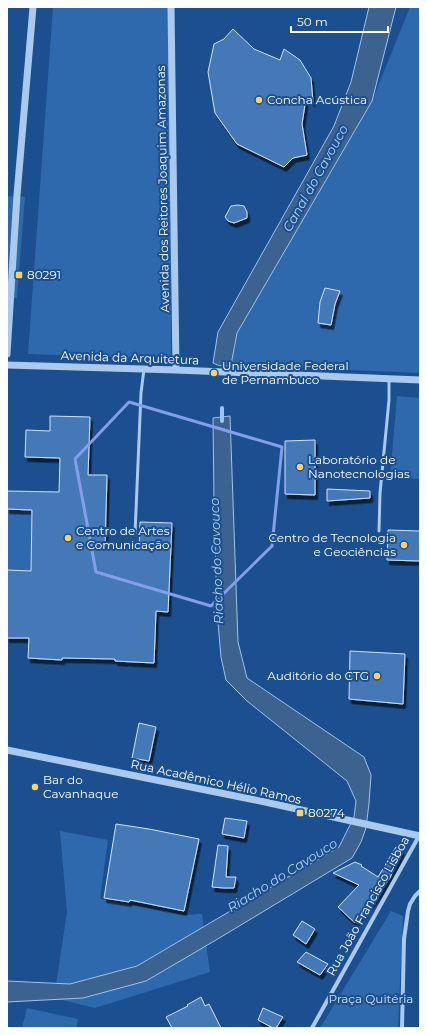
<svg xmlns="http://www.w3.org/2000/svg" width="427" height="1035" viewBox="0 0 427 1035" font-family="Montserrat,sans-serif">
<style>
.green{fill:#2e69ad}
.water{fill:#3c6290;stroke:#9cc4f0}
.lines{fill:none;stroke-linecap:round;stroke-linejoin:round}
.stream{stroke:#9cc4f0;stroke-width:4}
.building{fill:#4478b7;stroke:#cfe3fa;filter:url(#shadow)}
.service{stroke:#a9c9ee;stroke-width:3}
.minor{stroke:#a9c9ee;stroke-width:4}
.tertiary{stroke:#a9c9ee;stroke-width:7}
.marked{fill:none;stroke:#839eea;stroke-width:3;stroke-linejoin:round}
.poi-dot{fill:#ffd166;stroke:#1b4f8f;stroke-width:1.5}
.labels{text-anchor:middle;stroke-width:4;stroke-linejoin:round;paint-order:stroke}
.poi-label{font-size:12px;fill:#fff;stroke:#1b4f8f;text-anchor:start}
.street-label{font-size:12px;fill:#fff;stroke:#1b4f8f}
.park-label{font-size:12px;fill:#cfe3fa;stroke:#1b4f8f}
.water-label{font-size:13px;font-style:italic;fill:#b5d3f5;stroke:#1b4f8f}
</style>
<defs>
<filter id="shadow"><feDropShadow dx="2.5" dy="4.5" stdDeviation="0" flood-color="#0009"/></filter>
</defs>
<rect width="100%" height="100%" fill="#1b4f8f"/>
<path class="green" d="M53,7H171V359L28,354Z
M410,7H420V373L231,365L237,333L372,101Z
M7,196L25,197L17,298H7Z
M397,396L420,398V479L390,478Z
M7,509L62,510L30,614L7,570Z
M60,831L108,840L100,899L185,915L202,914L210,972L95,1008L54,998L67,912Z
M391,911L403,916L398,1028H320Z
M27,1008L78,1019L76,1028H22Z"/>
<path class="water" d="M369,7H396L372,101L237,333L231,365C224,367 219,366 213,363L218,332L334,126L351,82Z
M230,416L238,642L247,678L364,757L371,775L369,803L366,828L361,842L352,858L216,940L146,981L83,998L7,1002V981L70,984L137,966L339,847L354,817L356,801L347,781L247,701L226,680L221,657L217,611L214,503L213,418Z"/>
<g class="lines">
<path class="stream" d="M222,421V408"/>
</g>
<path class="building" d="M233,29L254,49L280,60L284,49L300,60L311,78L313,102L306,98L302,124L307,155L293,158L284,167L237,144L215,113L208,72L214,44L224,39Z
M238,205L244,206L247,212V218L234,223L228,221L225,217L231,206Z
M325,288L340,291L335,304L331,325L318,323L320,302Z
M50,416L90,417L88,475H107L105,547L139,549L140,522L172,523L168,612L156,611L154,663L115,661V659L62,658V660L28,658L29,638H7V570L31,571L32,510L7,509V491L59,492L60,458L25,457L26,430L50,431Z
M315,440V495L285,494V441Z
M327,489L370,491V498L327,501Z
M388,530L420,531V561L387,560Z
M350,651L405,654L403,704L349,699Z
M139,723L156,727L149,761L132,758Z
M225,818L247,821L244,838L222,834Z
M116,824L149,829L199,839L184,911L130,900L129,902L104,898Z
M218,845L228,846L226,877H236L234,888H224L212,887Z
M396,847L402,850L390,878L370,905H369L355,923L338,907L359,885L333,873L355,862L362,865L361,866L378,877Z
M302,921L315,929L306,944L293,935Z
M306,952L328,964L320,975L297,962Z
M201,997L205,1006L209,1004L221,1028H172L166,1017L188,1006L187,1005Z
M263,1008L283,1017L276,1028H273L258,1020Z"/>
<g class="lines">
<path class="service" d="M379,531L380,493L389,400V379
M135,534L141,393L144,369"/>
<path class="minor" d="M312,1028L419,836
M402,1028L404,939L408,911L410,904L415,896L420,891"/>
<path class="tertiary" d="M171,7L176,370
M7,354L17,195L33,7
M7,365L176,370L420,380
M7,750L265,802L420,836"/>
</g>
<path class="marked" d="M129,402L282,447L272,546L211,606L96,572L75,459Z"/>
<g class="poi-dot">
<circle cx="259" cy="100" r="4"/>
<rect x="15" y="271" width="8" height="8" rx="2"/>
<circle cx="214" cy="373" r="4"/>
<circle cx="300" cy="467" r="4"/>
<circle cx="68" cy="538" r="4"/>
<circle cx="404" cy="545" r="4"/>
<circle cx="377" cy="676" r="4"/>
<circle cx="35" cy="787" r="4"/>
<rect x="296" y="809" width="8" height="8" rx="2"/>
</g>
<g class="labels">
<g class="poi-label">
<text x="267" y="104">Concha Acústica</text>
<text x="27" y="279">80291</text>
<text x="222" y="370">Universidade Federal<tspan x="222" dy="14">de Pernambuco</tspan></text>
<text x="308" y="464">Laboratório de<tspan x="308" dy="14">Nanotecnologias</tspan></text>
<text x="76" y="535">Centro de Artes<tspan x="76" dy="14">e Comunicação</tspan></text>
<text x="396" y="542" text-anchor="end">Centro de Tecnologia<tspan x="396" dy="14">e Geociências</tspan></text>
<text x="369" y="680" text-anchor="end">Auditório do CTG</text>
<text x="43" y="784">Bar do<tspan x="43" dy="14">Cavanhaque</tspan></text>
<text x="308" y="817">80274</text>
</g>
<g class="street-label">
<text transform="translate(163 189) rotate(-91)" y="4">Avenida dos Reitores Joaquim Amazonas</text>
<text transform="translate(130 358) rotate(2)" y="4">Avenida da Arquitetura</text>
<text transform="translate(216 782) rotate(12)" y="4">Rua Acadêmico Hélio Ramos</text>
<text transform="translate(368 906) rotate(-61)" y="4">Rua João Francisco Lisboa</text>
</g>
<g class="park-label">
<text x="371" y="1003">Praça Quitéria</text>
</g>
<g class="water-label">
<text transform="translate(315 178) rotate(-61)" y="5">Canal do Cavouco</text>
<text transform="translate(216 561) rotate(-92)" y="5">Riacho do Cavouco</text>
<text transform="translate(282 875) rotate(-32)" y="5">Riacho do Cavouco</text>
</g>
</g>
<rect width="427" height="1035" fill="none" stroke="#ffffff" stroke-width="16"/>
<path d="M291 26v6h97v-6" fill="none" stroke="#ffffff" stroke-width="2"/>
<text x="297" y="26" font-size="12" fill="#ffffff" stroke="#1b4f8f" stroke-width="3" paint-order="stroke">50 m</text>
</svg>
